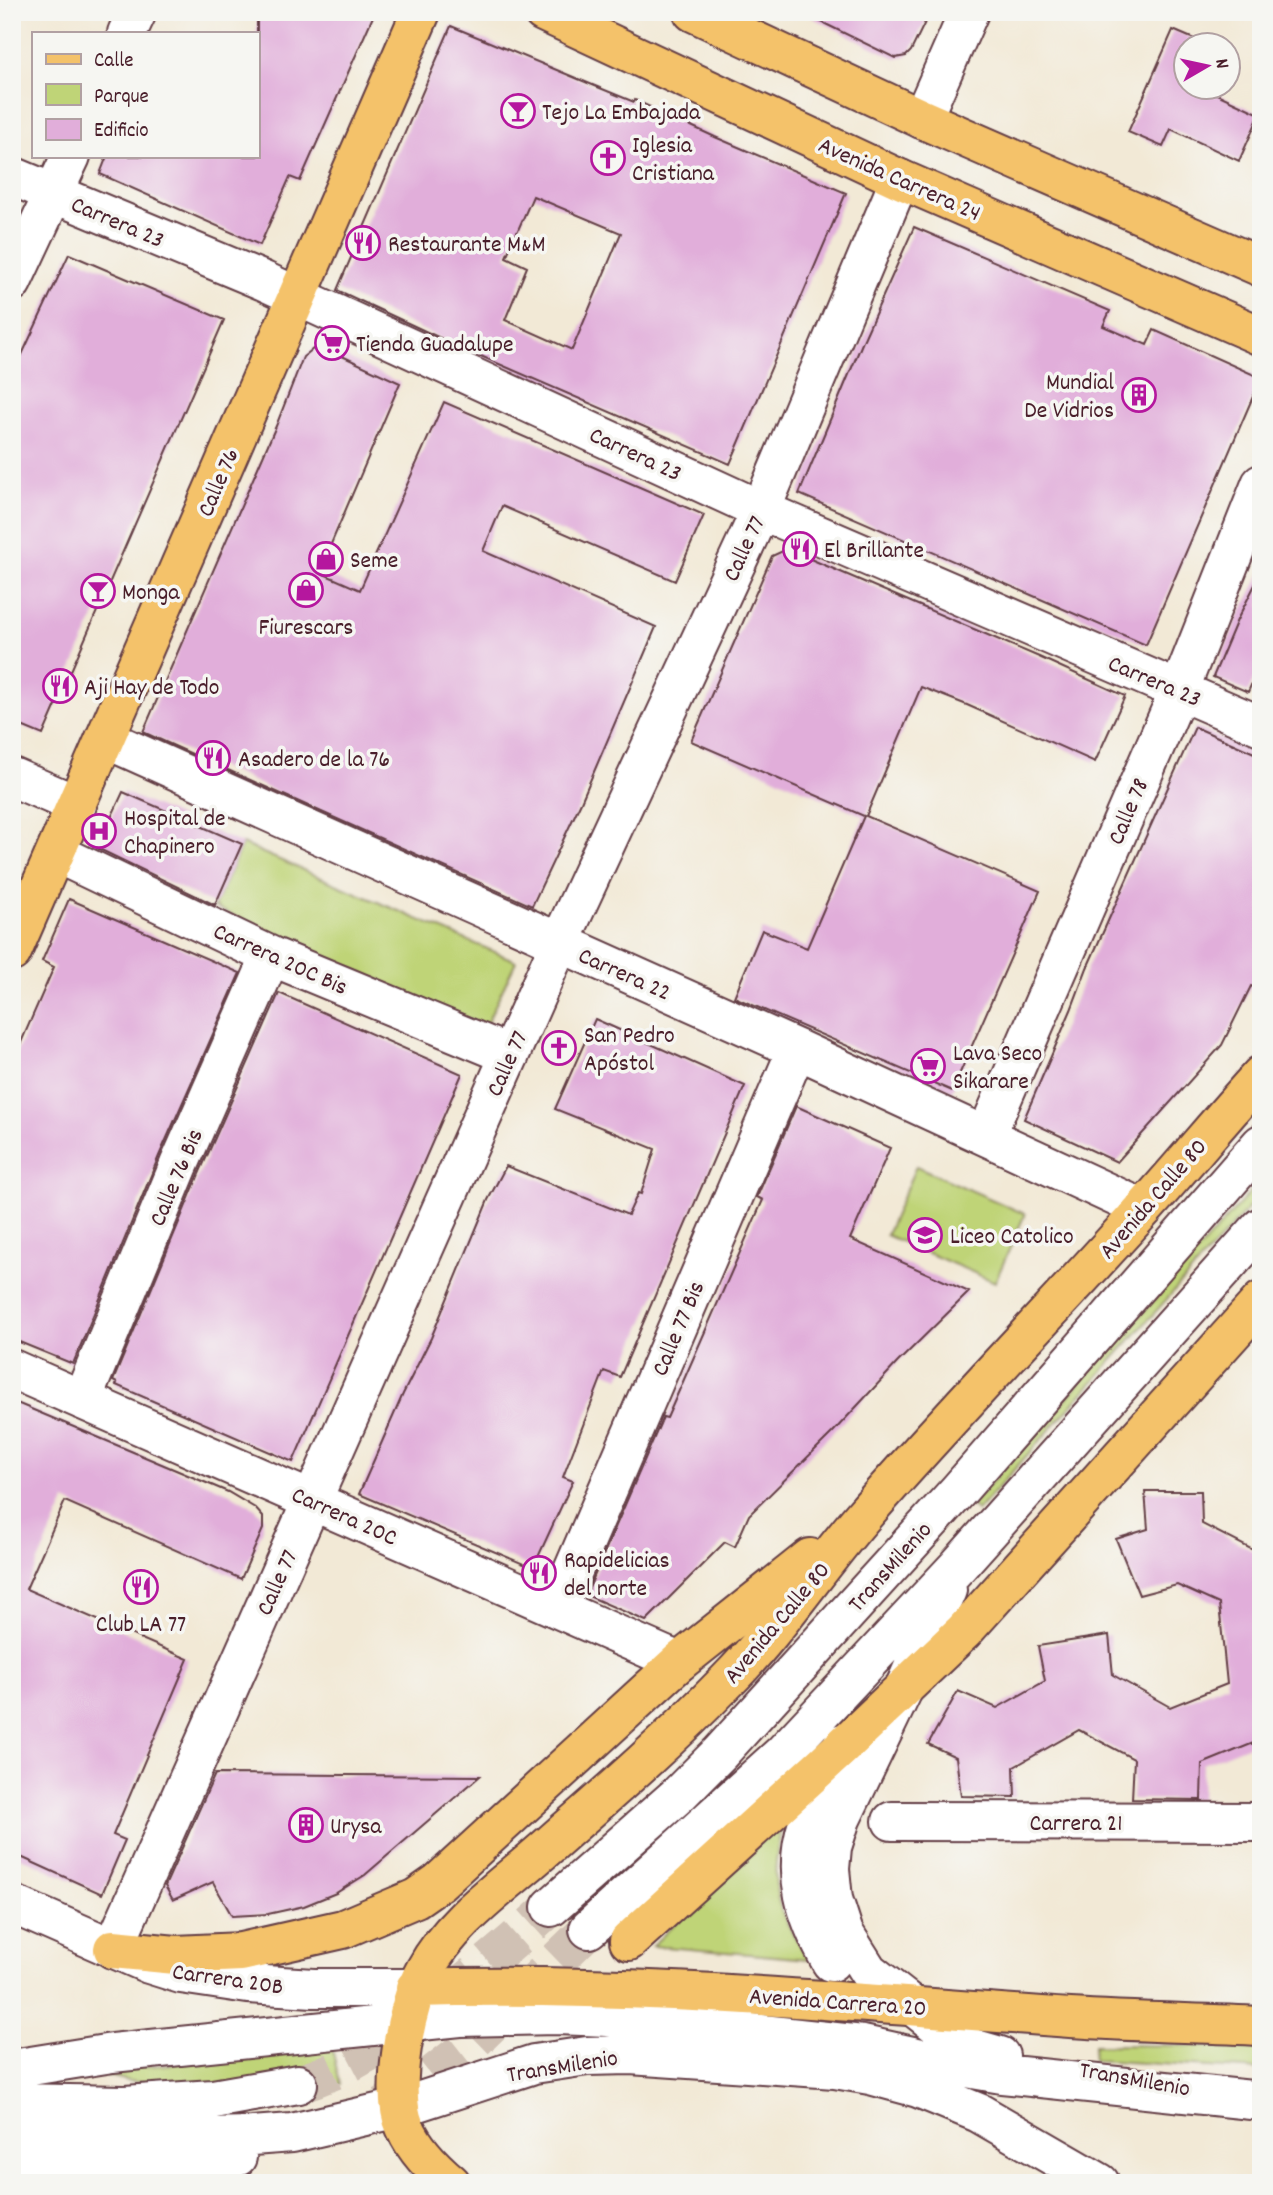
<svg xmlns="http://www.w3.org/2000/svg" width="1273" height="2195" viewBox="0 0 1273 2195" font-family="Dekko,sans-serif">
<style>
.green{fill:#bfd477;stroke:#847a51;stroke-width:2}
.building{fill:#e1aeda;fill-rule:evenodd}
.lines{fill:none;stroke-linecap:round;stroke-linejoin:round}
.minor-tunnel{stroke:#d0c1b4;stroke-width:38;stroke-dasharray:38 19;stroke-linecap:butt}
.minor-casing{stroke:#633d45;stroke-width:42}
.major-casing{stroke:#633d45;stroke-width:42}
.highway-casing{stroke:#633d45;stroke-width:42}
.minor{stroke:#fff;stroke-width:38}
.major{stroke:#f4c26a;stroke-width:38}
.highway{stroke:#f4c26a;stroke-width:38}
.labels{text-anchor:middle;stroke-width:7;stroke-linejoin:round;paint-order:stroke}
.poi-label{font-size:24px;fill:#4a1f2b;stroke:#f6f6f2;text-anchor:start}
.street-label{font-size:24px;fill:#4a1f2b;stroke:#f6f6f2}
</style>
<rect width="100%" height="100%" fill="#f6f6f2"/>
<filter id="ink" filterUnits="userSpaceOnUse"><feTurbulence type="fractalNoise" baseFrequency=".0143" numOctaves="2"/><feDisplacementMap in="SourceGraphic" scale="14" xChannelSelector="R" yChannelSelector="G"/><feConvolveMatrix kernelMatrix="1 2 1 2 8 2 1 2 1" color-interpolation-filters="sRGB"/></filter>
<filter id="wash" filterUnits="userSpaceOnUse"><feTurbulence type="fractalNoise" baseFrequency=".00686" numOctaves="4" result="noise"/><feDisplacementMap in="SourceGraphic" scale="28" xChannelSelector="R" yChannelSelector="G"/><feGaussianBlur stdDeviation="1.57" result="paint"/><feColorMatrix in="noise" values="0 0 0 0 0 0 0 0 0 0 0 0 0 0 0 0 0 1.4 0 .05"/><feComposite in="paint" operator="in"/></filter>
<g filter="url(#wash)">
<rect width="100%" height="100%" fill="#f2e9d6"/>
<path class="green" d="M242,844L516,961L485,1027L214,907Z
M916,1166L1025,1214L995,1282L886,1235Z
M1261,1180V1194L977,1511L971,1505Z
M783,1819C776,1853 769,1889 786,1921C793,1934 801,1947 809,1959L652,1946Z
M1094,2045L1261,2046V2070L1093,2060Z
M332,2048L340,2084L302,2094L129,2081L93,2072Z"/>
<g id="blocks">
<path class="building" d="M257,12H375L300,181L290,177L260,245L100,174L107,156H257Z
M801,12H930L911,51L906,56L895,58Z
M451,26L595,86L634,102L635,100L715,137L846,193L730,464L453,344L337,290ZM533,196L621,233L572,350L505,320L527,267L506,257Z
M1173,30L1208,45L1186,46V88H1204L1260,114L1239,161L1171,129L1163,147L1128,132Z
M914,227L1110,311L1103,326L1147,345L1154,330L1261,378L1146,645L799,494L863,341Z
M69,254L224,320L43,735L12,722V376Z
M318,348L327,349L400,383L319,572L360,590L444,402L704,515L675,581L502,506L483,551L656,627L581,802L532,906L143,732L276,426L303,357L313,349Z
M787,549L1039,657L1125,696L1095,762L967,705L921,687L866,816L1040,891L952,1091L734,997L762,930L807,948L864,816L691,741L772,556Z
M1261,573V663L1248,692L1213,677L1237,620Z
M1195,727L1261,756V990L1251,986L1222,1045L1117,1162L1024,1119L1071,1010L1087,968Z
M123,792L242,844L215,905L97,848Z
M69,899L240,973L159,1156L73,1364L12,1339V1063L54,967L42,961Z
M279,993L462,1074L293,1462L116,1385L117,1383L113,1381L199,1174Z
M595,1019L745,1086L620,1377L604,1371L563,1477L573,1481L533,1568L359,1494L403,1394L431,1338L488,1200L506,1166L628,1215L638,1193L641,1194L655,1149L555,1109Z
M796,1106L890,1148L850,1239L969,1292L898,1362L833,1432L749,1515L735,1547L725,1542L646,1621L586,1595L663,1417L667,1418L763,1200L757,1197Z
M12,1401L228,1492L255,1508L263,1517V1529L241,1579L65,1501L26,1589L188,1659L113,1835L125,1840L102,1894L12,1853Z
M1145,1491H1201L1202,1524L1261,1554V1740L1202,1764L1201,1800L1132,1799L1134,1759L1079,1730L1014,1767L1015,1797L961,1796L956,1757L928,1744L958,1691L997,1708L1045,1681L1038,1646L1109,1635L1113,1675L1170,1707L1227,1684L1219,1604L1177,1585L1139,1595L1116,1539L1148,1529Z
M215,1774L480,1776L365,1875L336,1893L304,1906L268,1914L232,1916L213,1882L173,1900L165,1886Z"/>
</g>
</g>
<g filter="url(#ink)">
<use href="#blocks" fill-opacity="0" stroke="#633d45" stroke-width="2"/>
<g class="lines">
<path class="minor-tunnel" d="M298,2084C360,2065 395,2036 445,1997C482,1968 517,1939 551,1907
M383,2106L427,2079L470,2045L589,1929"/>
<g class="minor-casing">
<path id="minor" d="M127,33L137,12
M922,119L969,12
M12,176L264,281L761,510L1261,726
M12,282L71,156
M106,739L797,1049L1143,1209
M12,777L77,805
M56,853L271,956L510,1055
M986,1136L1179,691L1261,484
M12,1369L679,1662
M82,1400L179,1165L271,956
M947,1590L906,1684L841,1819L832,1847L830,1869L833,1899L844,1933L868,1971L951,2036L972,2048L1000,2056
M557,1608L797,1049
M892,1821L1261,1822
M12,1904L149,1964L181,1974L248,1984L314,1988H415
M551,1907L678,1795L720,1753L958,1491L1261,1144
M589,1929L783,1753L958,1566L1261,1227
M113,1949L559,944L761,510L900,179
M831,1962C806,1917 791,1874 808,1823C817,1795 833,1771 843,1743
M12,2069L112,2053L460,2017L556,2015L608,2017L863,2045L967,2068L1002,2074L1261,2101
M12,2103L125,2105L213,2099L298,2084
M12,2141L252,2136L292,2133L399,2108L534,2064L587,2056L630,2055L835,2069L870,2075L918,2088L979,2113L1100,2183
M12,2175L130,2172L237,2157"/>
</g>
<g class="major-casing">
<path id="major" d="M543,12L900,179L1261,336
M693,12L922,119L1261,267
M12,952L421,12"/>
</g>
<g class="highway-casing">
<path id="highway" d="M629,1941L841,1748L964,1631L1261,1301
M113,1949L176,1955L241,1952L343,1929L416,1898L439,1882L679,1662L810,1558
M415,1988C634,1981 852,2003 1070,2018C1134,2022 1197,2023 1261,2026
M451,2183C432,2167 415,2150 405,2127C389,2092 406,2003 425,1970C450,1923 499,1889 538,1855C602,1799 667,1743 727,1681C777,1631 816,1570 862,1517C952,1413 1048,1315 1140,1213C1181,1168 1220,1120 1261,1075"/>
</g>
<use href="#minor" class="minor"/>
<use href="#major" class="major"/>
<use href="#highway" class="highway"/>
</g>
</g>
<defs>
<g id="bar-ring" transform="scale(1.75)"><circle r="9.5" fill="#f6f6f2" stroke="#b5179e" stroke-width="1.5"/><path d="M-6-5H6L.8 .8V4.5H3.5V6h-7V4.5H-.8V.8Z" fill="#b5179e"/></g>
<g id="church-ring" transform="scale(1.75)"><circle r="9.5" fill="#f6f6f2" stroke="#b5179e" stroke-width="1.5"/><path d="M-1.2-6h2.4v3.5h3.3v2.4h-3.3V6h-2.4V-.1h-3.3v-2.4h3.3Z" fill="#b5179e"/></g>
<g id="restaurant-ring" transform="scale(1.75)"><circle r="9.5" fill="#f6f6f2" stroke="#b5179e" stroke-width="1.5"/><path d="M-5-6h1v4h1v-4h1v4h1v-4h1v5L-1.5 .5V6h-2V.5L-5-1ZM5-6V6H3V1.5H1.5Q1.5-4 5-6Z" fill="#b5179e"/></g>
<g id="supermarket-ring" transform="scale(1.75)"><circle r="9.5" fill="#f6f6f2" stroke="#b5179e" stroke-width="1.5"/><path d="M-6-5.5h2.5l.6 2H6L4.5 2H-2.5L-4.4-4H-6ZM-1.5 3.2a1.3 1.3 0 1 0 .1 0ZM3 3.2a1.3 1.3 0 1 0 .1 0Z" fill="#b5179e"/></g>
<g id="building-ring" transform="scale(1.75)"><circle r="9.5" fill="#f6f6f2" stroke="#b5179e" stroke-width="1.5"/><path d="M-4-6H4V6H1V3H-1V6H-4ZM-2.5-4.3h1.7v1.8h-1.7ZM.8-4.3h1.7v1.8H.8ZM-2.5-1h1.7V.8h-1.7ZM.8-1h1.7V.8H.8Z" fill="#b5179e"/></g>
<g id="shop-ring" transform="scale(1.75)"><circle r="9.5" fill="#f6f6f2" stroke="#b5179e" stroke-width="1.5"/><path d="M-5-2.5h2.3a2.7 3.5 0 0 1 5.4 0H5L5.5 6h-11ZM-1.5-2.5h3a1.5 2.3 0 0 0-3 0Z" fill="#b5179e"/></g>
<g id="hospital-ring" transform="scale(1.75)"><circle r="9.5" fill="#f6f6f2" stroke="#b5179e" stroke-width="1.5"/><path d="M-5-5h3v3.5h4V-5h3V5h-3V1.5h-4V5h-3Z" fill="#b5179e"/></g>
<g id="school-ring" transform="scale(1.75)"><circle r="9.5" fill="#f6f6f2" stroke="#b5179e" stroke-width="1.5"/><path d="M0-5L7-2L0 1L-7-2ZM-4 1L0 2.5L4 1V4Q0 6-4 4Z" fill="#b5179e"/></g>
</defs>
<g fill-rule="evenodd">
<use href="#bar-ring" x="518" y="111"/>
<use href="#church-ring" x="608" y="158"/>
<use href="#restaurant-ring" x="363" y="243"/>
<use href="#supermarket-ring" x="332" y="343"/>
<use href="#building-ring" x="1139" y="395"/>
<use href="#restaurant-ring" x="800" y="549"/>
<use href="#shop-ring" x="326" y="559"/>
<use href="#shop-ring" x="306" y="590"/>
<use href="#bar-ring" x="98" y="591"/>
<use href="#restaurant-ring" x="60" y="686"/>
<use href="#restaurant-ring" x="213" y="758"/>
<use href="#hospital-ring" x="99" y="831"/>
<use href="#church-ring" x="559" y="1048"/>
<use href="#supermarket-ring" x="928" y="1066"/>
<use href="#school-ring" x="925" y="1235"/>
<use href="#restaurant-ring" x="539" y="1573"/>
<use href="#restaurant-ring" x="141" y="1587"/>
<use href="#building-ring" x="306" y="1825"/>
</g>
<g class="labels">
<g class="poi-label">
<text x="542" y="119">Tejo La Embajada</text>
<text x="632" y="152">Iglesia<tspan x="632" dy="28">Cristiana</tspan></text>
<text x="388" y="251">Restaurante M&amp;M</text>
<text x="356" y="351">Tienda Guadalupe</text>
<text x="1114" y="389" text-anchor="end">Mundial<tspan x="1114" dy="28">De Vidrios</tspan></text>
<text x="824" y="557">El Brillante</text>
<text x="350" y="567">Seme</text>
<text x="122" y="599">Monga</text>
<text x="306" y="634" text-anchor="middle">Fiurescars</text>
<text x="84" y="694">Aji Hay de Todo</text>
<text x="238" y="766">Asadero de la 76</text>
<text x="124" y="825">Hospital de<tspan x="124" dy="28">Chapinero</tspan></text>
<text x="584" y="1042">San Pedro<tspan x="584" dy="28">Apóstol</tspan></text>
<text x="953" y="1060">Lava Seco<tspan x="953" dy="28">Sikarare</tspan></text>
<text x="950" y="1243">Liceo Catolico</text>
<text x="564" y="1567">Rapidelicias<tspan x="564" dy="28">del norte</tspan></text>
<text x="141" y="1631" text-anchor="middle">Club LA 77</text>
<text x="330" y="1833">Urysa</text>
</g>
<g class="street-label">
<text transform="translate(900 178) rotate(24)" y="8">Avenida Carrera 24</text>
<text transform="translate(118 221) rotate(23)" y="8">Carrera 23</text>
<text transform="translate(636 453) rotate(25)" y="8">Carrera 23</text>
<text transform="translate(217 482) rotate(-67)" y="8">Calle 76</text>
<text transform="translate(743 548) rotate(-65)" y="8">Calle 77</text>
<text transform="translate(1155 680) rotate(23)" y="8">Carrera 23</text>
<text transform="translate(1127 811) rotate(-67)" y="8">Calle 78</text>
<text transform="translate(281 958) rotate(24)" y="8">Carrera 20C Bis</text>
<text transform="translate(625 973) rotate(24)" y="8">Carrera 22</text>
<text transform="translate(506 1063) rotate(-66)" y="8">Calle 77</text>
<text transform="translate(175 1177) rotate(-67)" y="8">Calle 76 Bis</text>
<text transform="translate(1152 1198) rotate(-49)" y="8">Avenida Calle 80</text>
<text transform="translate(677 1328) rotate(-67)" y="8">Calle 77 Bis</text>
<text transform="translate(345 1515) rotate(24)" y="8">Carrera 20C</text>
<text transform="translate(889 1566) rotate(-48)" y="8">TransMilenio</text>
<text transform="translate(276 1582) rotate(-66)" y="8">Calle 77</text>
<text transform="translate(776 1622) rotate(-50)" y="8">Avenida Calle 80</text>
<text x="1076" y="1830">Carrera 21</text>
<text transform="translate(228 1978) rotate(8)" y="8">Carrera 20B</text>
<text transform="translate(838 2001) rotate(4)" y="8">Avenida Carrera 20</text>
<text transform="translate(562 2065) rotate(-9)" y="8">TransMilenio</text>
<text transform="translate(1135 2078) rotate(10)" y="8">TransMilenio</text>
</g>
</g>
<rect width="1273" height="2195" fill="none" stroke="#f6f6f2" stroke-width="42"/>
<rect x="32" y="32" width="228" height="126" fill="#f6f6f2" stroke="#b1a0a2" stroke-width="2"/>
<rect x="46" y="54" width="35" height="10" fill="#f4c26a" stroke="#b1a0a2" stroke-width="2"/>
<text x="94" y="66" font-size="21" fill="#4a1f2b">Calle</text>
<rect x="46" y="84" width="35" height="21" fill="#bfd477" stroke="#b1a0a2" stroke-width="2"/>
<text x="94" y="102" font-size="21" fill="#4a1f2b">Parque</text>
<rect x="46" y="119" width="35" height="21" fill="#e1aeda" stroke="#b1a0a2" stroke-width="2"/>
<text x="94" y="136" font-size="21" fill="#4a1f2b">Edificio</text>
<g transform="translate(1207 66) rotate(81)"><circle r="33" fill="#f6f6f2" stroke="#b1a0a2" stroke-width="2"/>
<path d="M0-5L12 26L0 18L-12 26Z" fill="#b5179e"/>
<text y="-10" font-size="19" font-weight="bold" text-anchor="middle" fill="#4a1f2b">N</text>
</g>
</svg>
